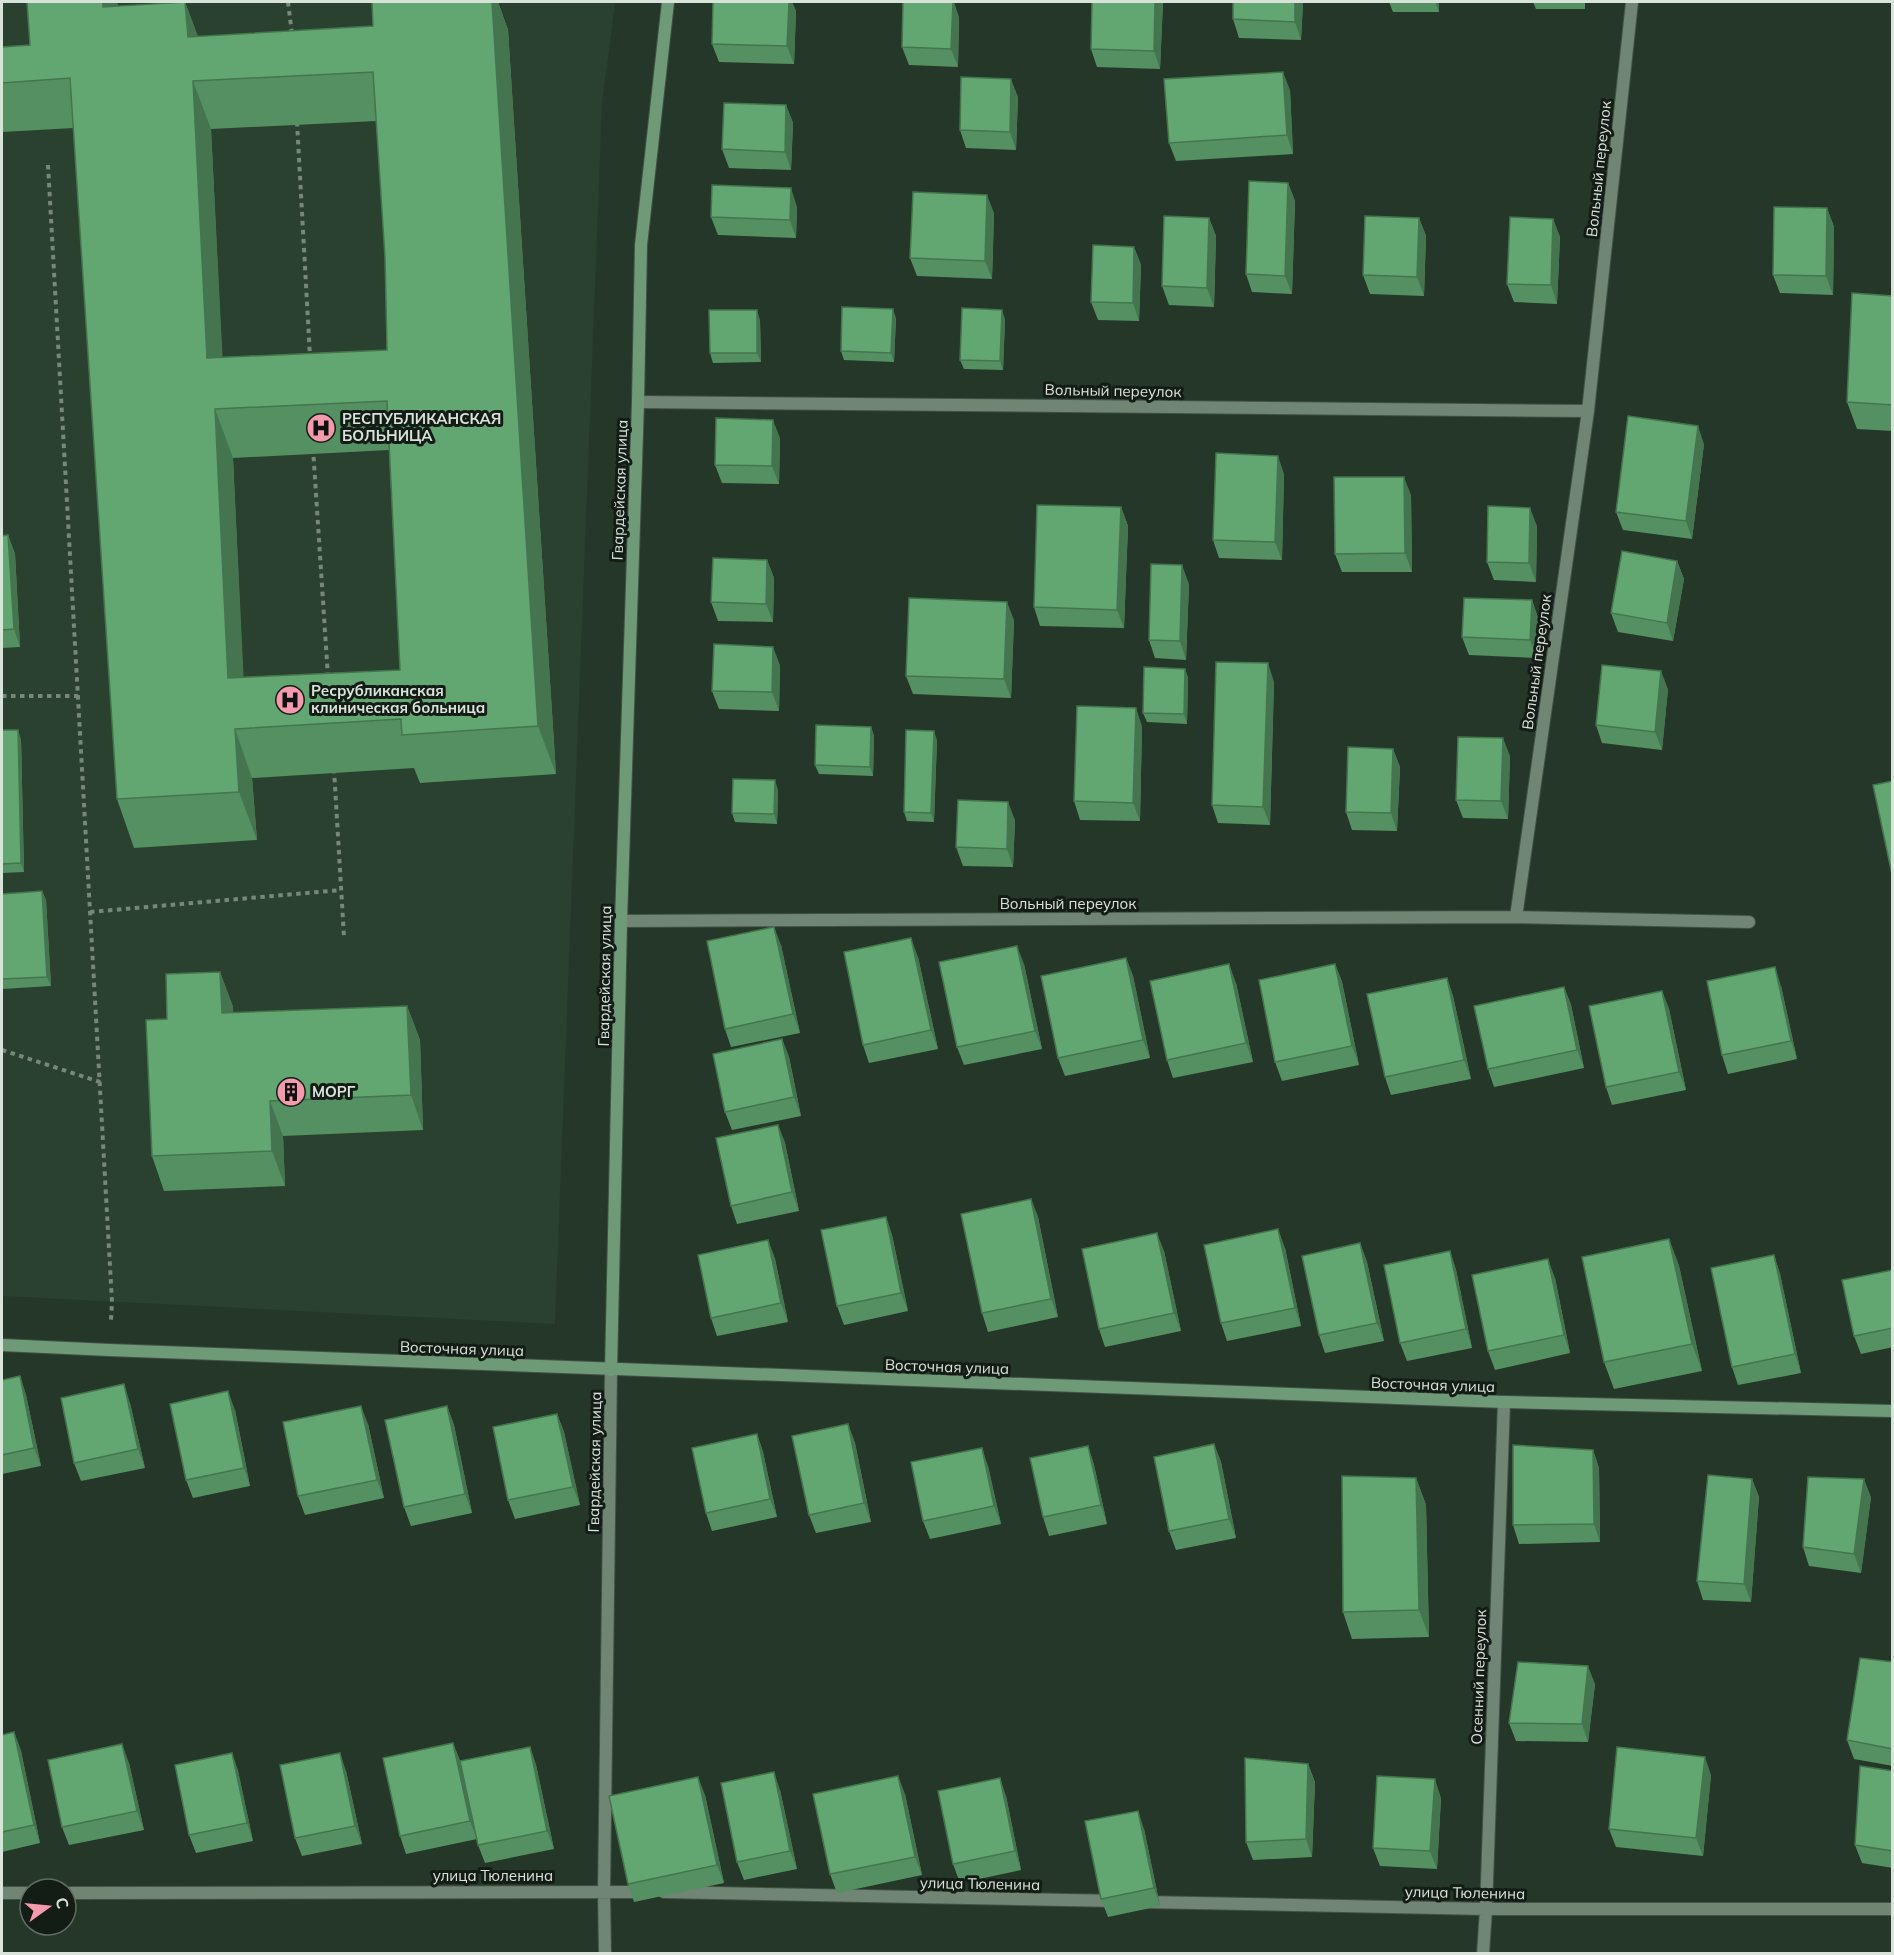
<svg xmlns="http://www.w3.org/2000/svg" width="1894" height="1955" viewBox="0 0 1894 1955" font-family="Mulish,sans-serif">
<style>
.built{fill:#29412e}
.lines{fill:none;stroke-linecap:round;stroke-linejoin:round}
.street-casing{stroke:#425245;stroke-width:14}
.secondary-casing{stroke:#425245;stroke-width:14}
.path{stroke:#78877b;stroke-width:4;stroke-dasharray:4.5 4.5;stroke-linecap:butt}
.street{stroke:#708574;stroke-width:12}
.secondary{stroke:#6f9a78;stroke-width:12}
.wall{fill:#549061;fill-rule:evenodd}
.shaded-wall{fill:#45754f}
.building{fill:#62a771;stroke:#45754f;stroke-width:1.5;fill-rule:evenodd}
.labels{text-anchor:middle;stroke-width:6;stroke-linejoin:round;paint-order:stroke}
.street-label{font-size:15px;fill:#d8e4da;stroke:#141c16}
.poi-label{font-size:15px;font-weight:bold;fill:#d8e4da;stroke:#141c16;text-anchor:start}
</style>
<rect width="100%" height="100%" fill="#253729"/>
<path class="built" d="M2,2H615L602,104L555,1324L2,1296Z"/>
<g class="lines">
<g class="street-casing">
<path id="street" d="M638,402L1588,411
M1516,917L1749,922
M621,921L1516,917L1588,411L1632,2
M664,1892L1118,1901
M2,1893H30
M66,1893L647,1892
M1144,1902L1486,1909H1892
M605,1954L604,1891L611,1370
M1483,1954L1486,1909L1504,1402"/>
</g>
<g class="secondary-casing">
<path id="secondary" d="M2,1345L109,1350L1504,1402L1892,1411
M611,1370L621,921L638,402L641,245L668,2"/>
</g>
<path class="path" d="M288,2L292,34
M297,122L310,357
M48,165L112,1302L111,1320
M313,448L328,677
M2,696H78
M334,769L344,937
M90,912L341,890
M2,1050L100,1082"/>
<use href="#street" class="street"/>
<use href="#secondary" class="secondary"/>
</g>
<path class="wall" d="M27,2H117L118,6L185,2L198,37L373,26L372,2H498L508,30L556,774L420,783L414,768L252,778L257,840L134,848L117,799L74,128L2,132V47L30,45ZM376,121L385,257L387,350L222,357L211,129ZM389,450L400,670L243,677L233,458Z
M713,2H792L796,11L794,64L719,62L712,44Z
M1163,2L1160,69L1097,67L1091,49Z
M1233,2H1303L1301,40L1239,38L1233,19Z
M1389,2H1439V12H1393Z
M1533,2H1585V9H1536Z
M959,17L958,67L909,65L902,47Z
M1290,90L1293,154L1176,161L1169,143Z
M1018,97L1016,150L966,148L960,130Z
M786,105L793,123L791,170L729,168L722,149Z
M1288,183L1295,201L1292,294L1252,292L1246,274Z
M797,207L796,238L718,235L711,217Z
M1827,208L1834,227L1833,295L1780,293L1773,275Z
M994,213L992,279L917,276L910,258Z
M1209,218L1216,236L1214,307L1169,305L1162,286Z
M1419,218L1426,236L1424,296L1370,294L1363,275Z
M1553,219L1560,237L1557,304L1514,302L1507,284Z
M1134,247L1141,265L1139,321L1098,320L1091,302Z
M1893,296V431L1857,429L1847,402Z
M896,318L894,362L844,360L841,351Z
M1005,319L1003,370L964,369L960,360Z
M760,320L761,362L713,363L710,353Z
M780,438L779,484L722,483L715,465Z
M1704,444L1692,539L1623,530L1616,512Z
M1284,474L1282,560L1219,558L1213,540Z
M1411,495L1412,572H1342L1335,554Z
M1121,507L1128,526L1124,628L1040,626L1034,607Z
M1537,526L1536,582L1494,580L1487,562Z
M8,535L15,554L20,647L2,648V536Z
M767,560L774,578L773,622L718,621L711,602Z
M1677,561L1684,579L1673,641L1618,632L1611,613Z
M1189,584L1186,660L1155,658L1149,640Z
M1532,600L1538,618L1537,658L1469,655L1462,637Z
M1014,620L1011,698L913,694L906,676Z
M780,665L779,711L719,709L712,691Z
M1185,669L1188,678L1187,724L1147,722L1143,713Z
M1274,682L1270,825L1218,823L1212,805Z
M1668,689L1662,750L1602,743L1596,725Z
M1142,726L1140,821L1080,820L1074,801Z
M871,727L874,736L873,776L819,774L815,765Z
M2,730L21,739L24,872L2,873Z
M937,740L934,822L907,821L904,812Z
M1393,749L1400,767L1397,831L1352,830L1346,812Z
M1510,756L1508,819L1463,818L1456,800Z
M778,790L777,824L735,822L732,813Z
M1015,820L1013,867L963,866L956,847Z
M42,891L46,900L51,986L2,989V894Z
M781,945L800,1033L731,1047L725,1029Z
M918,957L938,1049L869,1063L863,1045Z
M1126,958L1133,976L1150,1058L1065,1076L1058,1058Z
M1024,964L1042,1049L964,1065L957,1047Z
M1335,964L1342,982L1359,1065L1282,1081L1275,1062Z
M220,972L233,1007V1013L407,1006L420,1040L423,1130L283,1136L285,1186L164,1191L152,1156L167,1019Z
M1447,978L1453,996L1471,1079L1391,1095L1385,1077Z
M1236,983L1253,1062L1173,1078L1167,1060Z
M1781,986L1797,1059L1728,1074L1722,1055Z
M1564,987L1571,1005L1584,1068L1494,1087L1488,1069Z
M1662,991L1669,1009L1686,1090L1612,1105L1606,1087Z
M782,1039L789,1057L801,1116L732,1130L725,1112Z
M778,1125L785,1143L799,1211L737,1224L731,1206Z
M1031,1199L1038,1217L1058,1317L988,1332L982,1313Z
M886,1217L892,1235L908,1311L844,1325L837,1306Z
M1669,1239L1679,1266L1702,1371L1614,1389L1604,1362Z
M768,1240L775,1259L788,1322L717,1336L711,1318Z
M1360,1243L1367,1262L1384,1341L1325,1353L1319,1335Z
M1285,1248L1301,1326L1227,1341L1221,1323Z
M1164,1251L1181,1331L1105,1347L1099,1329Z
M1450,1251L1456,1270L1472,1348L1407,1361L1400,1343Z
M1774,1255L1780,1274L1801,1373L1738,1385L1732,1367Z
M1893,1270V1347L1861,1354L1854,1336Z
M1555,1278L1570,1353L1495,1370L1488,1351Z
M20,1376L26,1395L41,1466L2,1474V1380Z
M130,1403L145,1468L81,1481L74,1463Z
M447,1406L454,1425L472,1513L411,1526L404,1507Z
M235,1410L250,1486L193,1498L186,1480Z
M557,1414L564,1432L580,1505L515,1519L508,1500Z
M368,1424L384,1498L305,1515L298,1496Z
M848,1424L855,1443L871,1522L816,1533L809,1515Z
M757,1434L763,1452L777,1517L712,1531L706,1513Z
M1214,1444L1221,1462L1236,1538L1176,1550L1169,1531Z
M1088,1446L1094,1465L1107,1524L1049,1536L1043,1517Z
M1593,1450L1599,1468L1600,1542L1519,1544L1513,1525Z
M988,1466L1001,1524L930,1539L923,1521Z
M1416,1478L1426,1505L1429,1637L1352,1639L1343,1612Z
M1752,1479L1759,1497L1751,1602L1703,1600L1697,1581Z
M1871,1497L1861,1573L1809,1566L1803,1547Z
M1893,1662V1766L1854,1759L1847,1740Z
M1595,1684L1588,1742L1516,1741L1509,1723Z
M14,1732L21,1751L40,1843L2,1852V1735Z
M453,1743L460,1761L477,1839L406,1854L400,1836Z
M530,1747L536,1765L554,1849L485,1863L478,1845Z
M232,1753L238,1771L253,1841L196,1853L189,1835Z
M129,1763L144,1830L69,1845L62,1827Z
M1308,1764L1315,1782L1312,1857L1253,1860L1246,1842Z
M346,1771L362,1844L302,1856L295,1838Z
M1893,1771V1868L1862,1863L1855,1845Z
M1711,1775L1703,1856L1616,1847L1609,1829Z
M780,1790L797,1869L744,1880L737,1862Z
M905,1794L922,1875L837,1893L830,1874Z
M705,1795L724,1883L634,1902L628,1884Z
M1006,1796L1021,1870L960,1883L953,1864Z
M1441,1798L1437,1869L1380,1866L1373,1848Z
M1144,1829L1160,1906L1108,1917L1101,1899Z"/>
<path class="shaded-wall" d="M103,2H117L121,55L103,7Z
M185,2L203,50L188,37Z
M492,2H498L508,30L556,774L538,726Z
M789,2H792L796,11L794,64L787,46Z
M953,2H954L959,17L958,67L951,49Z
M1155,2H1163L1160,69L1154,51Z
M1295,2H1303L1301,40L1295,22Z
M1435,2H1439V12Z
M1283,72L1290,90L1293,154L1287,135Z
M1011,79L1018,97L1016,150L1010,132Z
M193,81L211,129L225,406L207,358Z
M786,105L793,123L791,170L785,152Z
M1288,183L1295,201L1292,294L1285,276Z
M791,188L797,207L796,238L790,220Z
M987,195L994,213L992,279L985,261Z
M1827,208L1834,227L1833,295L1826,276Z
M1209,218L1216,236L1214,307L1207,288Z
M1419,218L1426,236L1424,296L1417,277Z
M1553,219L1560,237L1557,304L1551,285Z
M1134,247L1141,265L1139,321L1133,303Z
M893,309L896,318L894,362L891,353Z
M757,310L760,320L761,362L757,353Z
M1002,310L1005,319L1003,370L1000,361Z
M215,409L233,458L246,726L228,678Z
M773,420L780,438L779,484L772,466Z
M1698,426L1704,444L1692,539L1686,521Z
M1278,456L1284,474L1282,560L1275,542Z
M1404,477L1411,495L1412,572L1405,553Z
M1121,507L1128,526L1124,628L1117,610Z
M1530,508L1537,526L1536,582L1529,563Z
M8,535L15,554L20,647L14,629Z
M767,560L774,578L773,622L766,604Z
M1677,561L1684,579L1673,641L1667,623Z
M1182,565L1189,584L1186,660L1180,641Z
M1532,600L1538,618L1537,658L1530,640Z
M1007,602L1014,620L1011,698L1004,679Z
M773,647L780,665L779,711L772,692Z
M1268,663L1274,682L1270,825L1263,807Z
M1185,669L1188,678L1187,724L1184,714Z
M1661,671L1668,689L1662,750L1655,732Z
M1136,708L1142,726L1140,821L1133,803Z
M871,727L874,736L873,776L870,767Z
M235,729L252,778L257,840L239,792Z
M18,730L21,739L24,872L21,863Z
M934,731L937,740L934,822L931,813Z
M1503,738L1510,756L1508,819L1501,801Z
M1393,749L1400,767L1397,831L1391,813Z
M775,780L778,790L777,824L774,814Z
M1008,802L1015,820L1013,867L1007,849Z
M42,891L46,900L51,986L47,977Z
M774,927L781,945L800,1033L793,1014Z
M911,938L918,957L938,1049L931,1030Z
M1017,946L1024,964L1042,1049L1035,1031Z
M1126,958L1133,976L1150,1058L1143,1040Z
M1229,964L1236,983L1253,1062L1246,1043Z
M1335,964L1342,982L1359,1065L1352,1046Z
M1775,967L1781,986L1797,1059L1791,1041Z
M220,972L233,1007L235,1048L222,1013Z
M1447,978L1453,996L1471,1079L1464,1060Z
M1564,987L1571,1005L1584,1068L1577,1050Z
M1662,991L1669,1009L1686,1090L1679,1072Z
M407,1006L420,1040L423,1130L411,1095Z
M782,1039L789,1057L801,1116L794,1097Z
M270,1101L283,1136L285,1186L272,1151Z
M778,1125L785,1143L799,1211L792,1192Z
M1031,1199L1038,1217L1058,1317L1051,1299Z
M886,1217L892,1235L908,1311L901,1293Z
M1278,1229L1285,1248L1301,1326L1295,1308Z
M1157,1233L1164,1251L1181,1331L1174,1313Z
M1669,1239L1679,1266L1702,1371L1692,1344Z
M768,1240L775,1259L788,1322L781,1303Z
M1360,1243L1367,1262L1384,1341L1377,1323Z
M1450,1251L1456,1270L1472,1348L1466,1329Z
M1774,1255L1780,1274L1801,1373L1795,1354Z
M1548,1259L1555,1278L1570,1353L1564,1335Z
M20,1376L26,1395L41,1466L34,1448Z
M124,1384L130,1403L145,1468L138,1449Z
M228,1391L235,1410L250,1486L244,1468Z
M361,1406L368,1424L384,1498L377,1480Z
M447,1406L454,1425L472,1513L465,1494Z
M557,1414L564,1432L580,1505L573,1487Z
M848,1424L855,1443L871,1522L864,1503Z
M757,1434L763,1452L777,1517L770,1499Z
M1214,1444L1221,1462L1236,1538L1229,1519Z
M1088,1446L1094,1465L1107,1524L1101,1505Z
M982,1448L988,1466L1001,1524L994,1506Z
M1593,1450L1599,1468L1600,1542L1594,1524Z
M1416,1478L1426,1505L1429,1637L1419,1610Z
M1752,1479L1759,1497L1751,1602L1744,1584Z
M1864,1479L1871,1497L1861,1573L1854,1554Z
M1588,1666L1595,1684L1588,1742L1582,1724Z
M14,1732L21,1751L40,1843L34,1825Z
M453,1743L460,1761L477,1839L470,1821Z
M122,1744L129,1763L144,1830L137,1811Z
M530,1747L536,1765L554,1849L547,1831Z
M232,1753L238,1771L253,1841L247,1823Z
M340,1753L346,1771L362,1844L355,1826Z
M1705,1757L1711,1775L1703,1856L1696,1838Z
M1308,1764L1315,1782L1312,1857L1306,1839Z
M774,1772L780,1790L797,1869L790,1851Z
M898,1776L905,1794L922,1875L915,1857Z
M698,1777L705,1795L724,1883L717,1865Z
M1000,1778L1006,1796L1021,1870L1015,1851Z
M1435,1779L1441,1798L1437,1869L1430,1851Z
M1138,1811L1144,1829L1160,1906L1154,1888Z"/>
<path class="building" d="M27,2H103V7L185,2L188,37L373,26L372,2H492L538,726L402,735L401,719L235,729L239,792L117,799L70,78L2,83V47L30,45ZM373,72L385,257L387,350L207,358L193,81ZM387,401L400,670L228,678L215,409Z
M713,2H789L787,46L712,44Z
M903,2H953L951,49L902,47Z
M1092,2H1155L1154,51L1091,49Z
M1233,2H1295V22L1233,19Z
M1283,72L1287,135L1169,143L1164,79Z
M961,77L1011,79L1010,132L960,130Z
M724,103L786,105L785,152L722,149Z
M1249,181L1288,183L1285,276L1246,274Z
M712,185L791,188L790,220L711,217Z
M913,192L987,195L985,261L910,258Z
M1774,207L1827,208L1826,276L1773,275Z
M1164,216L1209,218L1207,288L1162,286Z
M1365,216L1419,218L1417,277L1363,275Z
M1510,217L1553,219L1551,285L1507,284Z
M1093,245L1134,247L1133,303L1091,302Z
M1852,293L1893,296V405L1847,402Z
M842,307L893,309L891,353L841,351Z
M962,308L1002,310L1000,361L960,360Z
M709,310H757V353H710Z
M1628,416L1698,426L1686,521L1616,512Z
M716,418L773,420L772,466L715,465Z
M1216,453L1278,456L1275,542L1213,540Z
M1334,477H1404L1405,553L1335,554Z
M1037,505L1121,507L1117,610L1034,607Z
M1488,506L1530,508L1529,563L1487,562Z
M8,535L14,629L2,630V536Z
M1622,551L1677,561L1667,623L1611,613Z
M713,558L767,560L766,604L711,602Z
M1151,564L1182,565L1180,641L1149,640Z
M909,598L1007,602L1004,679L906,676Z
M1464,598L1532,600L1530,640L1462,637Z
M714,644L773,647L772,692L712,691Z
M1216,662L1268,663L1263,807L1212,805Z
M1602,665L1661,671L1655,732L1596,725Z
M1144,667L1185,669L1184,714L1143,713Z
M1077,706L1136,708L1133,803L1074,801Z
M816,725L871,727L870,767L815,765Z
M2,730H18L21,863L2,864Z
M906,730L934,731L931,813L904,812Z
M1458,737L1503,738L1501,801L1456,800Z
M1348,747L1393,749L1391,813L1346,812Z
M733,779L775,780L774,814L732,813Z
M1893,781V879L1873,785Z
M958,800L1008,802L1007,849L956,847Z
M42,891L47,977L2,979V894Z
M774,927L793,1014L725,1029L707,941Z
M911,938L931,1030L863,1045L844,952Z
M1017,946L1035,1031L957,1047L939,962Z
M1126,958L1143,1040L1058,1058L1041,976Z
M1229,964L1246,1043L1167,1060L1150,981Z
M1335,964L1352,1046L1275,1062L1259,980Z
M1775,967L1791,1041L1722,1055L1707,981Z
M220,972L222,1013L407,1006L411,1095L270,1101L272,1151L152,1156L146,1020L167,1019L166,974Z
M1447,978L1464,1060L1385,1077L1367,994Z
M1564,987L1577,1050L1488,1069L1474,1006Z
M1662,991L1679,1072L1606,1087L1589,1006Z
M782,1039L794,1097L725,1112L713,1054Z
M778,1125L792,1192L731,1206L716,1138Z
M1031,1199L1051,1299L982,1313L961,1214Z
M886,1217L901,1293L837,1306L821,1230Z
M1278,1229L1295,1308L1221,1323L1204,1245Z
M1157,1233L1174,1313L1099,1329L1082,1249Z
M1669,1239L1692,1344L1604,1362L1582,1257Z
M768,1240L781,1303L711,1318L698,1255Z
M1360,1243L1377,1323L1319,1335L1302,1256Z
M1450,1251L1466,1329L1400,1343L1384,1265Z
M1774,1255L1795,1354L1732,1367L1711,1268Z
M1548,1259L1564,1335L1488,1351L1472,1275Z
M1893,1270V1328L1854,1336L1842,1280Z
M20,1376L34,1448L2,1455V1380Z
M124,1384L138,1449L74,1463L61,1398Z
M228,1391L244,1468L186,1480L170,1404Z
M361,1406L377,1480L298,1496L283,1422Z
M447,1406L465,1494L404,1507L385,1420Z
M557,1414L573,1487L508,1500L493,1427Z
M848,1424L864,1503L809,1515L792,1436Z
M757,1434L770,1499L706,1513L692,1448Z
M1214,1444L1229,1519L1169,1531L1154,1457Z
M1513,1445L1593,1450L1594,1524L1513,1525Z
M1088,1446L1101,1505L1043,1517L1030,1458Z
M982,1448L994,1506L923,1521L911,1462Z
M1708,1475L1752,1479L1744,1584L1697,1581Z
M1342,1476L1416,1478L1419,1610L1343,1612Z
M1808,1477L1864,1479L1854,1554L1803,1547Z
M1860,1658L1893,1662V1749L1847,1740Z
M1518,1662L1588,1666L1582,1724L1509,1723Z
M14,1732L34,1825L2,1832V1735Z
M453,1743L470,1821L400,1836L383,1758Z
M122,1744L137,1811L62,1827L48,1760Z
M530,1747L547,1831L478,1845L460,1761Z
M1617,1747L1705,1757L1696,1838L1609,1829Z
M232,1753L247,1823L189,1835L175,1765Z
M340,1753L355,1826L295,1838L280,1765Z
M1245,1758L1308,1764L1306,1839L1246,1842Z
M1860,1766L1893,1771V1851L1855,1845Z
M774,1772L790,1851L737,1862L721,1783Z
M898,1776L915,1857L830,1874L813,1794Z
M1377,1776L1435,1779L1430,1851L1373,1848Z
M698,1777L717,1865L628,1884L609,1796Z
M1000,1778L1015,1851L953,1864L938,1791Z
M1138,1811L1154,1888L1101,1899L1085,1821Z"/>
<defs>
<g id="hospital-disc" transform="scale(1.5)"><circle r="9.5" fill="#f39aac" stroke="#141c16"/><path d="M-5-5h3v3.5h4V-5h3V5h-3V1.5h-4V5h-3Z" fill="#111"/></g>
<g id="building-disc" transform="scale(1.5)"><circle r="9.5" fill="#f39aac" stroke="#141c16"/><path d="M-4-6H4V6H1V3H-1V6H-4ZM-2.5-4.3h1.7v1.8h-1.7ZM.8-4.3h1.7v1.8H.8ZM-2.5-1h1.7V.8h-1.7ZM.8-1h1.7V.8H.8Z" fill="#111"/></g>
</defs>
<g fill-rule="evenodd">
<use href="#hospital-disc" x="321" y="428"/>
<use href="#hospital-disc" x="290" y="700"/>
<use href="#building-disc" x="291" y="1092"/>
</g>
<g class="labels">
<g class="street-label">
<text transform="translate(1599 169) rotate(-84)" y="5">Вольный переулок</text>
<text transform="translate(1113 391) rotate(1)" y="5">Вольный переулок</text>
<text transform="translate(620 490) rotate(-88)" y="5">Гвардейская улица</text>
<text transform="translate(1537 662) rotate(-82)" y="5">Вольный переулок</text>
<text x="1068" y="909">Вольный переулок</text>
<text transform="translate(605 976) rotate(-89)" y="5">Гвардейская улица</text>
<text transform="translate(462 1349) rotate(2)" y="5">Восточная улица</text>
<text transform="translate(947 1367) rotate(2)" y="5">Восточная улица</text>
<text transform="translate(1433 1385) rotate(2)" y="5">Восточная улица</text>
<text transform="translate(595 1462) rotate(-89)" y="5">Гвардейская улица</text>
<text transform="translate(1479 1677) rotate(-88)" y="5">Осенний переулок</text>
<text x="493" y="1881">улица Тюленина</text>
<text transform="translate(980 1884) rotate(1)" y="5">улица Тюленина</text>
<text transform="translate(1465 1893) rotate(1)" y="5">улица Тюленина</text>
</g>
<g class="poi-label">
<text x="342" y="424">РЕСПУБЛИКАНСКАЯ<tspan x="342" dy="17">БОЛЬНИЦА</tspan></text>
<text x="311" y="696">Ресрубликанская<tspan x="311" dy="17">клиническая больница</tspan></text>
<text x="312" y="1097">МОРГ</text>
</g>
</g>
<rect width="1894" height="1955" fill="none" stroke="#d8e4da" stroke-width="6"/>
<g transform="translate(48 1907) rotate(75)"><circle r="28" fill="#141c16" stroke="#626c64" stroke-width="1.5"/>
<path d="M0-4.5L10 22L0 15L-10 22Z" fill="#f39aac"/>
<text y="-9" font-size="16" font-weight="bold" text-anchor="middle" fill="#d8e4da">С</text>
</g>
</svg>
